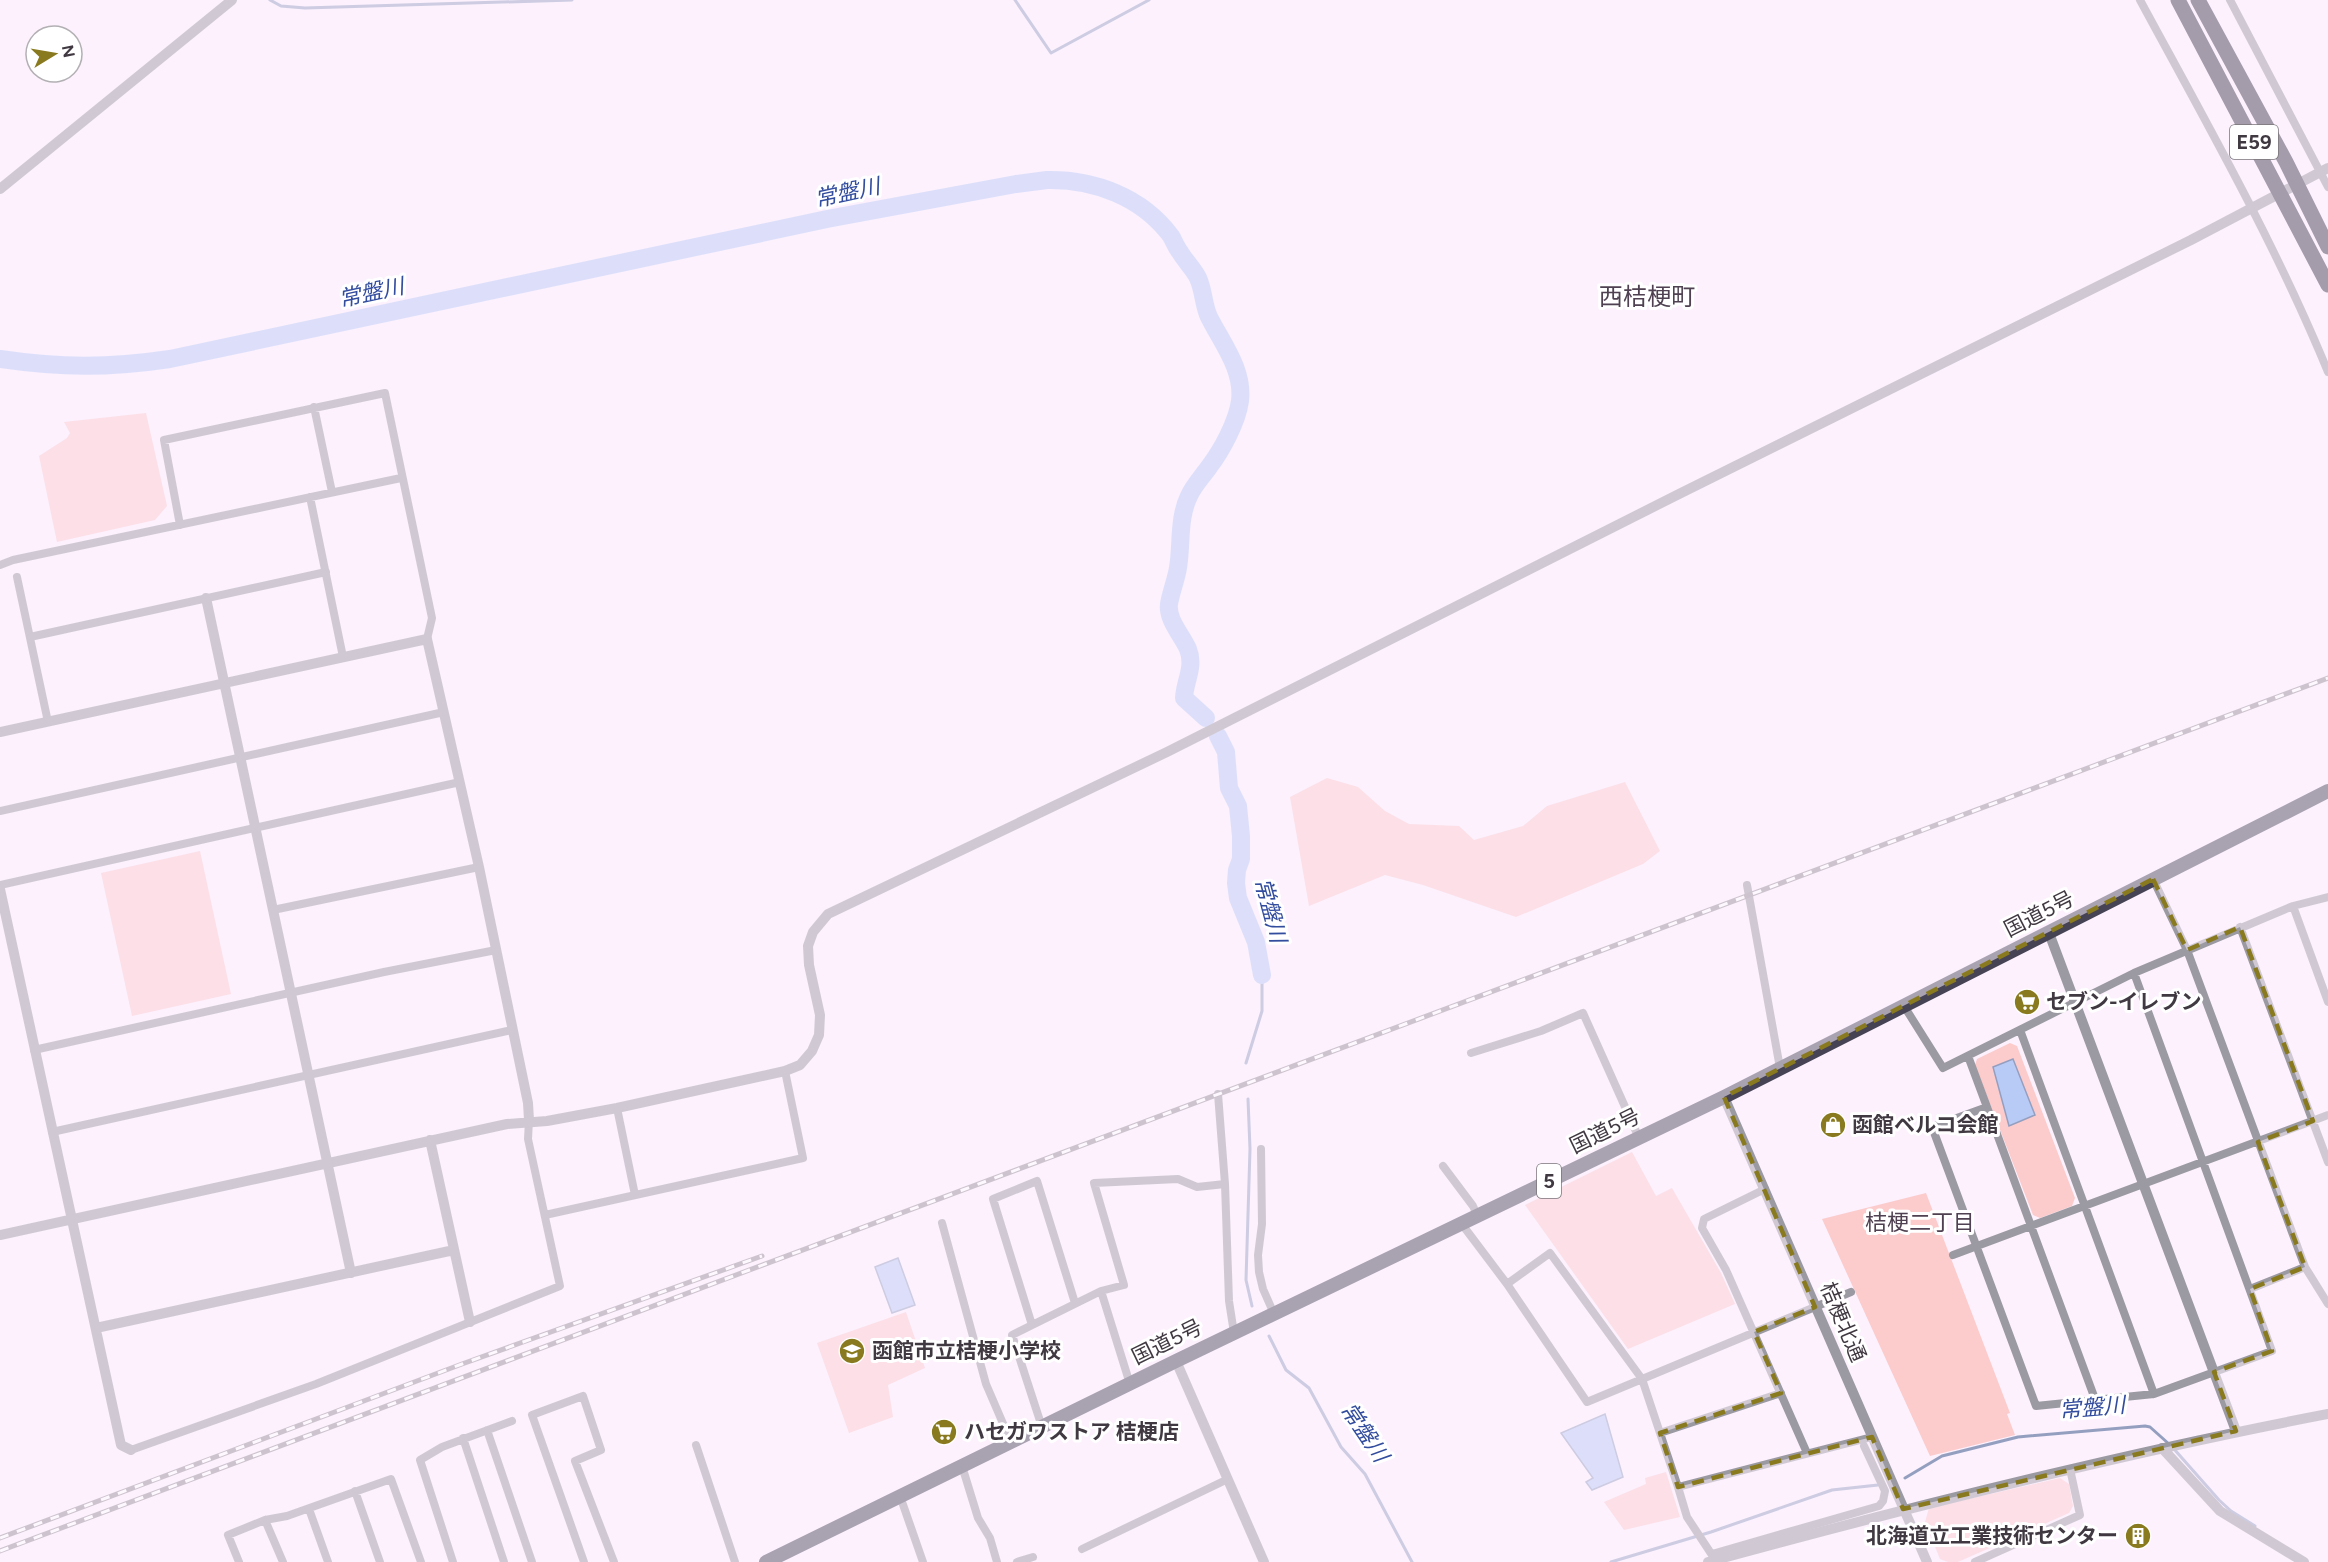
<svg xmlns="http://www.w3.org/2000/svg" width="2328" height="1562" viewBox="0 0 2328 1562" font-family="Figtree,'Noto Sans JP',sans-serif">
<style>
.green{fill:#fccbcc}
.water{fill:#b8cbf6;stroke:#949fc0;stroke-width:1.5}
.lines{fill:none;stroke-linecap:round;stroke-linejoin:round}
.stream{stroke:#949fc0;stroke-width:3}
.river{stroke:#b8cbf6;stroke-width:18}
.minor{stroke:#9b9aa3;stroke-width:8}
.tertiary{stroke:#9b9aa3;stroke-width:10}
.trunk{stroke:#464354;stroke-width:14}
.rail-casing{stroke:#968d97;stroke-width:5}
.rail{stroke:#fff;stroke-width:3;stroke-dasharray:9;stroke-linecap:butt}
.motorway-bridge{stroke:#3a3648;stroke-width:15}
.marked{fill:none;stroke:#897a20;stroke-width:4.5;stroke-dasharray:12 8;stroke-linejoin:round}
.labels{text-anchor:middle;stroke-width:6;stroke-linejoin:round;paint-order:stroke}
.shield{fill:#fff;stroke:#79747a;stroke-width:1.5}
.shield-label{font-size:20px;font-weight:bold;fill:#403941}
.street-label{font-size:21px;fill:#403941;stroke:#fff}
.poi-label{font-size:21px;font-weight:bold;fill:#403941;stroke:#fff;text-anchor:start}
.water-label{font-size:22px;font-style:italic;fill:#324c9e;stroke:#fff}
.neighbourhood-label{font-size:22px;fill:#4f4151;stroke:#fff}
.quarter-label{font-size:24px;fill:#4f4151;stroke:#fff}
</style>
<rect width="100%" height="100%" fill="#fcf1fd"/>
<path class="green" d="M146,413L167,506L155,520L57,542L39,456L67,438L70,433L64,422Z
M1327,778L1358,787L1385,811L1409,824L1459,826L1474,840L1523,826L1547,806L1625,782L1660,851L1643,864L1516,917L1423,885L1385,875L1309,906L1290,797Z
M200,851L231,994L132,1016L101,873Z
M2010,1043L2017,1046L2075,1198L2072,1206L2040,1218L2033,1215L1975,1065L1977,1059Z
M1632,1152L1656,1196L1672,1188L1721,1273L1735,1304L1628,1349L1525,1205Z
M1926,1193L2010,1413L2007,1414L2015,1435L1930,1456L1822,1219Z
M906,1312L925,1368L888,1385L893,1417L849,1433L817,1343Z
M1666,1472L1680,1517L1624,1530L1604,1502L1646,1484L1645,1478Z
M2060,1478L2069,1484L2073,1506L2069,1513L1958,1562H1948L1940,1559L1925,1522L1929,1508Z"/>
<path class="water" d="M2013,1059L2035,1115L2009,1126L1993,1067Z
M898,1258L915,1305L892,1313L875,1267Z
M1605,1414L1623,1477L1592,1490L1586,1482L1593,1478L1561,1433Z"/>
<g class="lines">
<path class="stream" d="M270,0L281,6L305,8L572,0
M1015,0L1051,53L1149,0
M1246,1063L1262,1011V975
M1248,1099L1250,1149L1246,1280L1252,1306
M1269,1336L1286,1370L1309,1388L1341,1447L1365,1474L1412,1562
M2174,1449L2219,1500L2231,1511L2255,1526
M1905,1478L1942,1456L2018,1437L2145,1426L2150,1427L2169,1444
M1611,1562L1711,1532L1832,1490L1878,1485"/>
<path class="river" d="M0,359C61,368 109,368 170,359L827,219L1016,184L1047,180C1094,179 1142,197 1171,236C1174,241 1176,247 1180,252C1185,261 1194,269 1198,278C1204,291 1203,304 1209,317C1222,343 1244,370 1240,401C1237,422 1222,450 1209,467C1202,477 1194,485 1189,496C1178,519 1182,544 1178,568C1176,580 1171,592 1169,604C1167,620 1182,635 1188,649C1195,667 1185,680 1184,698L1206,718
M1218,736L1226,752L1229,788L1238,806L1241,836V859L1237,870L1236,883L1238,898L1256,942L1262,975"/>
<path class="minor" d="M2140,0C2206,122 2275,243 2328,372
M2230,0L2328,187
M314,407L332,492
M310,497L343,657
M180,525L164,440L385,393L432,618L427,639
M0,565L13,560L401,478
M17,577L48,722
M30,637L326,572
M0,811L444,712
M2153,879L2187,950L2305,1267
M0,885L460,782
M1747,885L1780,1068
M2293,906L2328,1002
M273,910L479,867
M2240,927L2328,1162
M1904,1006L1943,1068L2134,973L2293,906L2328,897
M2020,1030L2154,1394
M34,1050L384,972L496,950
M1471,1053L1541,1031L1583,1013L1639,1138
M1968,1056L1987,1107L1932,1127L2036,1406L2154,1394L2272,1351L2134,973
M1218,1094L1225,1184L1229,1301L1234,1333
M1987,1107L2095,1399
M617,1108L635,1195
M52,1132L512,1030
M1261,1149L1262,1224L1258,1255L1259,1272L1263,1289L1274,1314
M1443,1166L1473,1206L1477,1215
M1765,1189L1704,1219L1702,1228L1726,1270L1807,1453
M545,1215L803,1158L785,1071
M942,1223L986,1384L1011,1442
M1461,1223L1507,1284L1587,1402L1851,1292
M1953,1255L2328,1115
M1507,1284L1550,1253L1642,1379L1678,1487L1872,1437
M2250,1289L2305,1267L2328,1304
M1101,1291L1130,1384
M1032,1325L993,1199L1037,1181L1075,1303
M1042,1427L1012,1335L1101,1291L1124,1285L1094,1183L1178,1179L1197,1187L1225,1184
M487,1430L532,1562
M1660,1433L1781,1393
M463,1438L504,1562
M696,1445L735,1562
M131,1450L316,1384L560,1286L528,1139L529,1120
M962,1466L978,1518L990,1538L997,1562
M1678,1487L1687,1517L1714,1558
M355,1491L380,1562
M900,1496L923,1562
M309,1509L328,1562
M265,1520L283,1562
M1082,1549L1228,1479
M1712,1554L1879,1506L1883,1501L1885,1491L1864,1446
M239,1562L228,1535L265,1520L287,1516L391,1479L421,1562
M453,1562L420,1460L442,1447L512,1421
M584,1562L532,1415L583,1396L601,1450L575,1461L614,1562
M1017,1562L1033,1557
M1975,1562L2080,1515L2070,1469"/>
<path class="tertiary" d="M0,189L232,0
M206,598L351,1273
M0,732L427,639L479,867L528,1103L529,1120
M0,889L121,1445L131,1450
M2049,933L2236,1431
M1724,1097L1927,1562
M430,1140L470,1322
M0,1235L507,1124L547,1121L617,1108L785,1071L800,1065L812,1051L819,1035L820,1015L809,965L808,946L813,932L828,914L1167,752L1679,494L2191,240L2328,168
M96,1328L454,1250
M1176,1361L1264,1562
M2162,1448L2220,1511L2304,1562
M1708,1562C1913,1506 2119,1454 2328,1414"/>
<path class="trunk" d="M766,1562L1176,1361L1724,1097L2328,791"/>
<g class="rail-casing">
<path id="rail" d="M0,1538L462,1364L762,1256
M0,1551L2328,678"/>
</g>
<use href="#rail" class="rail"/>
<path class="motorway-bridge" d="M2178,0L2328,285
M2198,0L2286,162L2328,247"/>
</g>
<path d="M0 0H2328V1562H0ZM2153,879L2187,950L2240,927L2313,1121L2258,1142L2305,1267L2250,1289L2272,1351L2214,1372L2236,1431L1903,1509L1872,1437L1678,1487L1660,1433L1781,1393L1754,1332L1815,1307L1724,1097Z" fill="#fcf1fd" fill-opacity=".55" fill-rule="evenodd"/>
<path class="marked" d="M2153,879L2187,950L2240,927L2313,1121L2258,1142L2305,1267L2250,1289L2272,1351L2214,1372L2236,1431L1903,1509L1872,1437L1678,1487L1660,1433L1781,1393L1754,1332L1815,1307L1724,1097Z"/>
<defs>
<g id="supermarket-disc" transform="scale(1.35)"><circle r="9.5" fill="#897a20" stroke="#fff"/><path d="M-6-5.5h2.5l.6 2H6L4.5 2H-2.5L-4.4-4H-6ZM-1.5 3.2a1.3 1.3 0 1 0 .1 0ZM3 3.2a1.3 1.3 0 1 0 .1 0Z" fill="#fff"/></g>
<g id="shop-disc" transform="scale(1.35)"><circle r="9.5" fill="#897a20" stroke="#fff"/><path d="M-5-2.5h2.3a2.7 3.5 0 0 1 5.4 0H5L5.5 6h-11ZM-1.5-2.5h3a1.5 2.3 0 0 0-3 0Z" fill="#fff"/></g>
<g id="school-disc" transform="scale(1.35)"><circle r="9.5" fill="#897a20" stroke="#fff"/><path d="M0-5L7-2L0 1L-7-2ZM-4 1L0 2.5L4 1V4Q0 6-4 4Z" fill="#fff"/></g>
<g id="building-disc" transform="scale(1.35)"><circle r="9.5" fill="#897a20" stroke="#fff"/><path d="M-4-6H4V6H1V3H-1V6H-4ZM-2.5-4.3h1.7v1.8h-1.7ZM.8-4.3h1.7v1.8H.8ZM-2.5-1h1.7V.8h-1.7ZM.8-1h1.7V.8H.8Z" fill="#fff"/></g>
</defs>
<g fill-rule="evenodd">
<use href="#supermarket-disc" x="2027" y="1002"/>
<use href="#shop-disc" x="1833" y="1125"/>
<use href="#school-disc" x="852" y="1351"/>
<use href="#supermarket-disc" x="944" y="1432"/>
<use href="#building-disc" x="2138" y="1536"/>
</g>
<g class="labels">
<g class="shield">
<rect x="2230" y="125" width="48" height="34" rx="4.5"/>
<rect x="1537" y="1164" width="24" height="34" rx="4.5"/>
</g>
<g class="shield-label">
<text x="2254" y="149">E59</text>
<text x="1549" y="1188">5</text>
</g>
<g class="street-label">
<text transform="translate(2039 914) rotate(-27)" y="7">国道5号</text>
<text transform="translate(1605 1131) rotate(-26)" y="7">国道5号</text>
<text transform="translate(1843 1322) rotate(67)" y="7">桔梗北通</text>
<text transform="translate(1167 1342) rotate(-26)" y="7">国道5号</text>
</g>
<g class="poi-label">
<text x="2046" y="1009">セブン-イレブン</text>
<text x="1852" y="1132">函館ベルコ会館</text>
<text x="872" y="1358">函館市立桔梗小学校</text>
<text x="964" y="1439">ハセガワストア 桔梗店</text>
<text x="2118" y="1543" text-anchor="end">北海道立工業技術センター</text>
</g>
<g class="water-label">
<text transform="translate(847 192) rotate(-12)" y="8">常盤川</text>
<text transform="translate(371 292) rotate(-12)" y="8">常盤川</text>
<text transform="translate(1271 910) rotate(75)" y="8">常盤川</text>
<text transform="translate(2092 1407) rotate(-5)" y="8">常盤川</text>
<text transform="translate(1365 1432) rotate(56)" y="8">常盤川</text>
</g>
<g class="neighbourhood-label">
<text x="1920" y="1230">桔梗二丁目</text>
</g>
<g class="quarter-label">
<text x="1647" y="305">西桔梗町</text>
</g>
</g>
<g transform="translate(54 54) rotate(79)"><circle r="28" fill="#ffffff" stroke="#b3b0b3" stroke-width="1.5"/>
<path d="M0-4.5L10 22L0 15L-10 22Z" fill="#897a20"/>
<text y="-9" font-size="16" font-weight="bold" text-anchor="middle" fill="#403941">N</text>
</g>
</svg>
